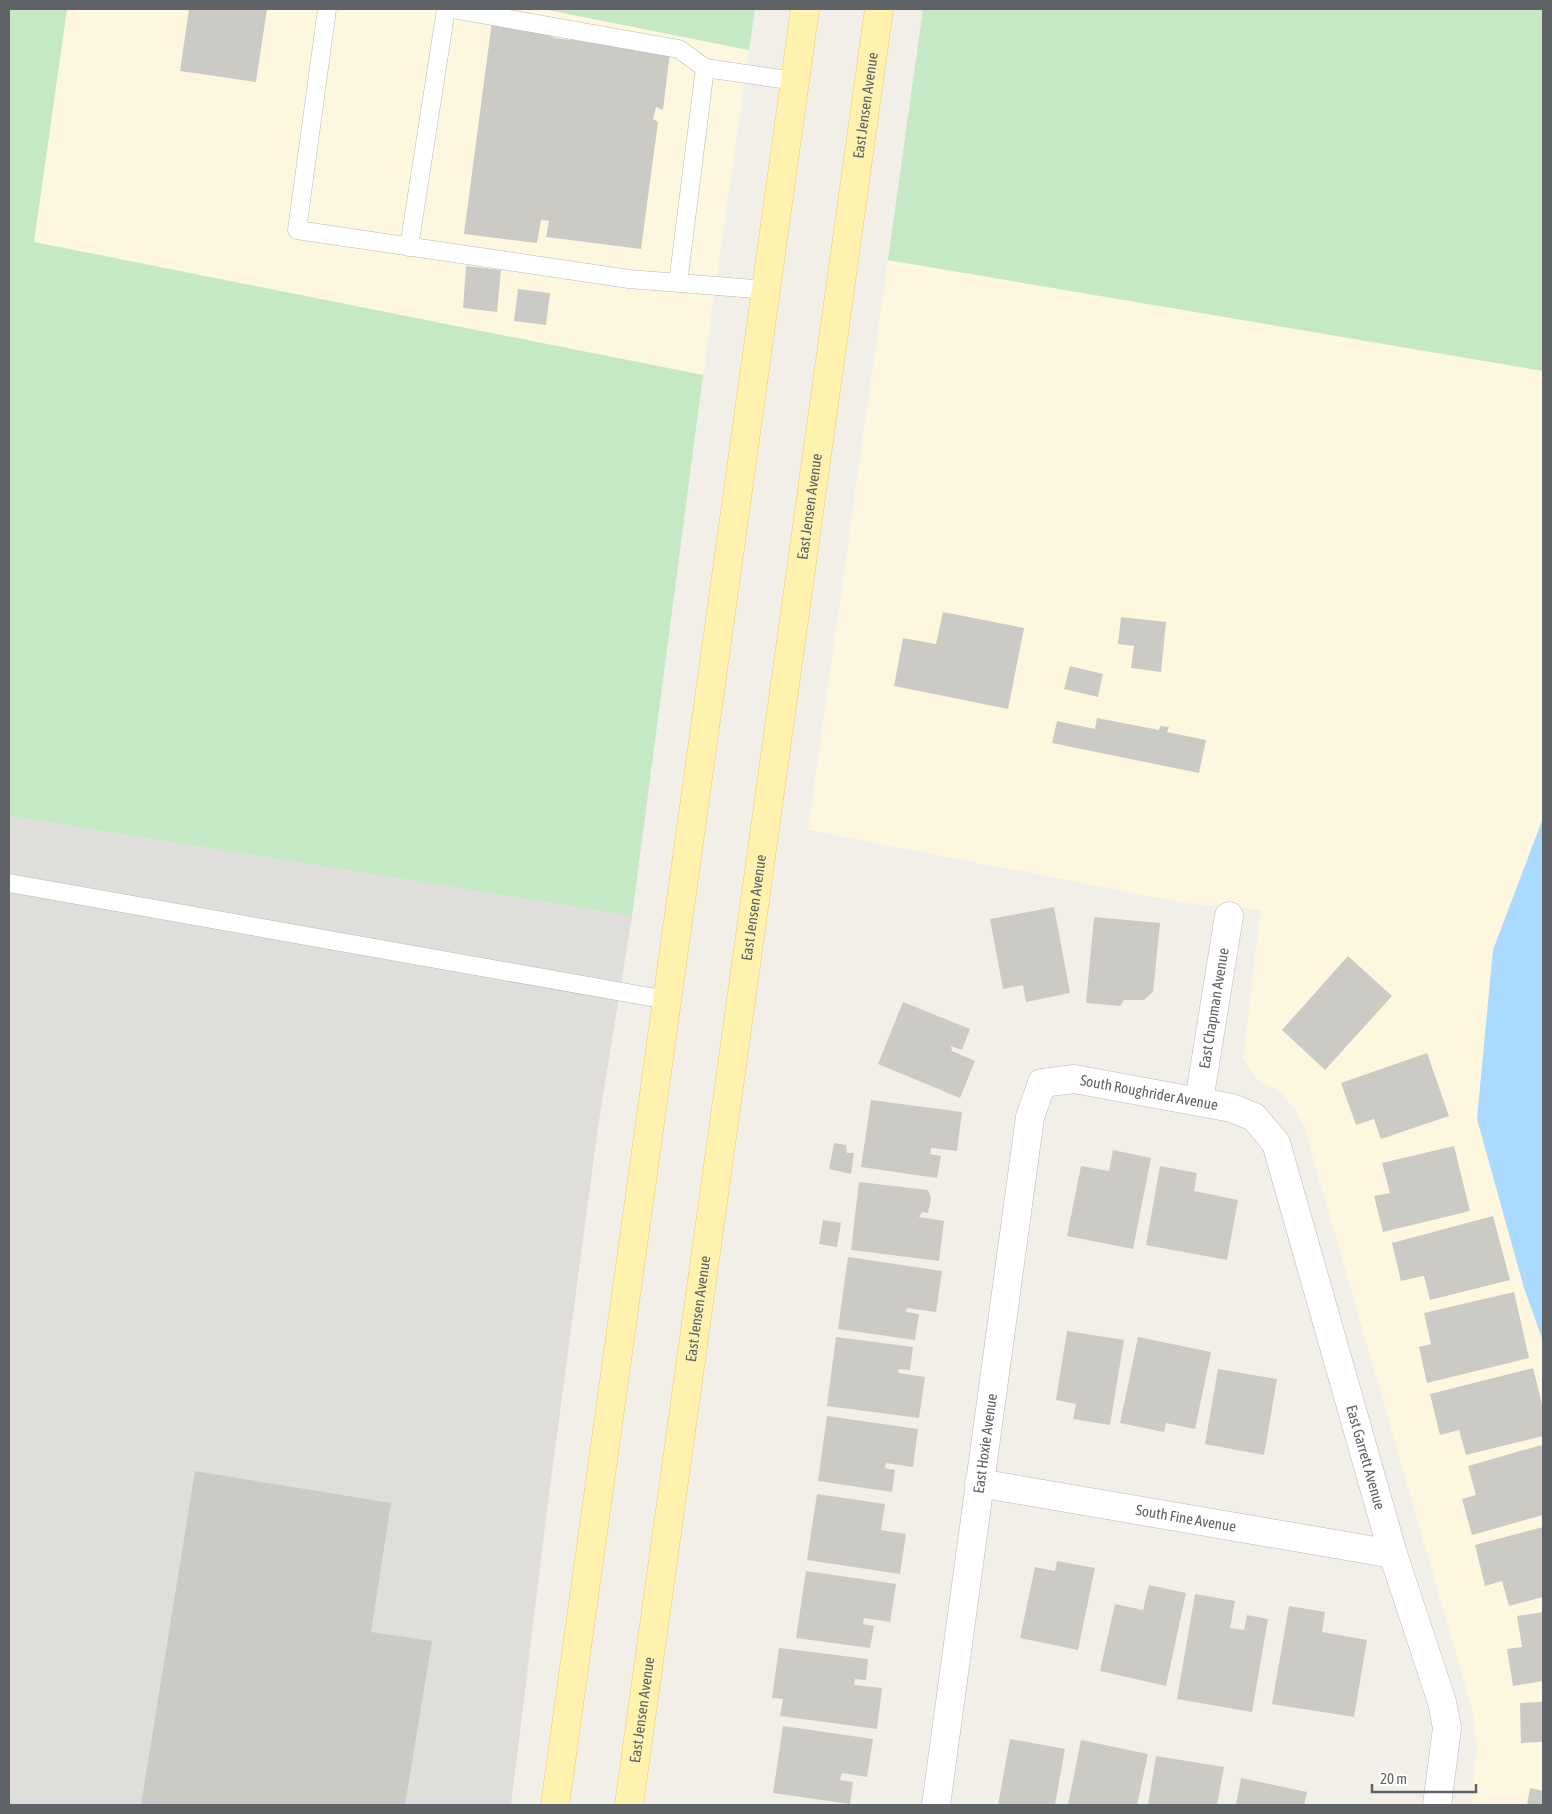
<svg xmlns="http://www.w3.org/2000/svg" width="1552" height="1814" viewBox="0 0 1552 1814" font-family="'Asap Condensed',sans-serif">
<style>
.commercial{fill:#fef7e0}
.industrial{fill:#e0deda}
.green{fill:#c5e8c5}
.water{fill:#aadaff}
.building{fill:#cccac5}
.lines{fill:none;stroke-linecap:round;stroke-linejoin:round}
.lane-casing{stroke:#b5b8bc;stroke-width:19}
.street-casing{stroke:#b5b8bc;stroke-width:29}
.primary-casing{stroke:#f2c960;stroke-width:29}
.lane{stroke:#fff;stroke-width:18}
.street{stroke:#fff;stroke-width:28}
.primary{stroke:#fff2af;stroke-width:28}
.labels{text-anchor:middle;stroke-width:4;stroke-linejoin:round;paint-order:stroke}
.street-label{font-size:15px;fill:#5f6368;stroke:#fff}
</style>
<rect width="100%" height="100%" fill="#f1efe8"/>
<path class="commercial" d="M67,9H543L749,50L703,375L33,242Z
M888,260L1543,371V818L1493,950L1477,1119L1524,1288L1543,1341V1805H1471L1477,1750L1473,1712L1305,1130L1297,1112L1280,1092L1256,1078L1243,1058L1261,910L1185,903L808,830Z"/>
<path class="industrial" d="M9,816L632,916L598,1127L548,1502L511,1805H9Z"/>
<path class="green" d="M9,9H67L34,242L703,375L632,916L9,816Z
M543,9H755L749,50Z
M923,9H1543V371L888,260Z"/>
<path class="water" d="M1543,818V1341L1524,1288L1477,1119L1493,950Z"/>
<path class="building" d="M189,9H267L256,82L180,71Z
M492,21L526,26L555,38L670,52L663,110L656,107L653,119L658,122L641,249L546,237L549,221L541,220L537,243L464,234Z
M466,266L501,270L497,312L463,308Z
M518,289L550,293L546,325L514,321Z
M943,612L1024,628L1008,709L894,686L903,638L936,644Z
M1121,617L1166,622L1161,672L1131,668L1134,646L1118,644Z
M1070,666L1103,674L1098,697L1064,689Z
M1097,718L1159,730L1160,726L1169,727L1167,732L1206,740L1199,773L1052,743L1057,721L1095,729Z
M1054,907L1070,993L1026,1002L1023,985L1003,989L990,919Z
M1094,917L1160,923L1153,992L1144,1000H1124L1120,1006L1086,1003Z
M1348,956L1392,996L1325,1070L1282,1030Z
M903,1002L970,1029L962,1050L951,1046L952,1051L975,1061L960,1098L878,1064Z
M1427,1053L1449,1116L1381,1139L1374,1119L1356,1125L1341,1083Z
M871,1100L962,1112L957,1151L931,1148L930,1154L941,1156L937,1178L861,1167Z
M834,1143L846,1145L847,1153H854L851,1174L829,1169Z
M1454,1146L1470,1211L1383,1232L1374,1196L1390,1193L1382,1163Z
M1113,1150L1151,1158L1133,1249L1067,1236L1081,1166L1109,1171Z
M1160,1166L1197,1173L1194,1191L1238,1200L1227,1260L1146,1245Z
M859,1182L928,1190L931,1198L928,1213L922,1212L919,1217L944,1221L939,1261L851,1250Z
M1493,1216L1510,1280L1430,1300L1424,1276L1401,1281L1392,1243Z
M823,1220L841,1223L837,1247L819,1244Z
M848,1257L942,1271L936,1312L907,1308L906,1312L919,1314L915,1340L838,1329Z
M1514,1292L1529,1358L1427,1383L1419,1347L1431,1344L1424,1313Z
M1067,1331L1124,1340L1110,1425L1073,1419L1076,1404L1056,1400Z
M836,1337L913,1347L910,1370L899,1369L898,1373L925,1377L919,1418L827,1406Z
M1138,1337L1211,1352L1195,1429L1166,1423L1164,1432L1120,1423Z
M1533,1368L1543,1408V1436L1466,1455L1459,1430L1440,1435L1430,1394Z
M1218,1369L1277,1379L1264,1455L1205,1444Z
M827,1416L918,1429L913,1467L886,1463L885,1468L895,1470L892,1492L818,1481Z
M1541,1445L1543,1454V1515L1472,1535L1462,1499L1476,1495L1468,1466Z
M195,1471L391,1503L371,1632L432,1641L405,1805H141Z
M817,1494L885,1504L881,1530L906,1534L900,1574L807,1560Z
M1543,1527V1597L1509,1606L1502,1581L1485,1586L1475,1545Z
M1057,1561L1095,1568L1078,1650L1020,1638L1035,1567L1055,1571Z
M806,1571L896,1584L890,1622L864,1618L863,1624L874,1626L870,1648L796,1638Z
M1149,1585L1186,1593L1166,1686L1100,1671L1115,1604L1143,1610Z
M1195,1594L1235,1601L1230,1628L1244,1630L1247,1615L1268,1619L1252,1712L1177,1699Z
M1289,1606L1325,1612L1322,1632L1367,1640L1354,1717L1272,1704Z
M1543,1612V1681L1513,1686L1507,1649L1522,1647L1517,1616Z
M779,1648L868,1659L866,1680L855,1679L854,1685L882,1688L877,1729L780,1716L783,1699L772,1698Z
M1543,1702V1742L1521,1743L1520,1703Z
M783,1726L873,1739L867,1777L842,1773L840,1780L853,1782L850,1804L773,1793Z
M1010,1739L1065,1749L1055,1805H998Z
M1081,1740L1148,1754L1137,1805H1068Z
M1156,1756L1224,1767L1217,1805H1148Z
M1241,1778L1307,1792L1304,1805H1236Z
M1530,1788L1543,1791V1805H1527Z"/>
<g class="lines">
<g class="lane-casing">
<path id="lane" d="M327,9L297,230L629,279L766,290
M452,9L679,49L705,68L795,81
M409,247L446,9
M678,283L705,68
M9,883L667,1000"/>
</g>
<g class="street-casing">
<g id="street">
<path id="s1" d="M1199,1101L1229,916"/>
<path id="s2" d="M979,1483L1393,1554"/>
<path id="s3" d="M936,1805L1030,1117L1042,1083L1074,1079L1232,1108L1254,1117L1276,1143L1393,1554L1442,1702L1447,1728L1437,1805"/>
</g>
</g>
<g class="primary-casing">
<g id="primary">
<path d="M555,1805L805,9"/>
<path id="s4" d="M629,1805L879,9"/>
</g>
</g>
<use href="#lane" class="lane"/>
<use href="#street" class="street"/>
<use href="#primary" class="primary"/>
</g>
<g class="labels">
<g class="street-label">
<text dy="5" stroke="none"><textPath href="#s4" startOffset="1716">East Jensen Avenue</textPath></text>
<text dy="5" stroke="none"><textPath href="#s4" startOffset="1311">East Jensen Avenue</textPath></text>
<text dy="5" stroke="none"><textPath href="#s4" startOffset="906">East Jensen Avenue</textPath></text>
<text dy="5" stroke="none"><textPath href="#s1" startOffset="94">East Chapman Avenue</textPath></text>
<text dy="5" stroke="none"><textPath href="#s3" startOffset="839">South Roughrider Avenue</textPath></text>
<text dy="5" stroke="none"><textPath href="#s4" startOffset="501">East Jensen Avenue</textPath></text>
<text dy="5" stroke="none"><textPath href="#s3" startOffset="365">East Hoxie Avenue</textPath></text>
<text dy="5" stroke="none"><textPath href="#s3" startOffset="1308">East Garrett Avenue</textPath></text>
<text dy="5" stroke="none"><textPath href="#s2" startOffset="210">South Fine Avenue</textPath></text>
<text dy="5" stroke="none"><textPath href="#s4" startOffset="96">East Jensen Avenue</textPath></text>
</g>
</g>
<rect width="1552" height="1814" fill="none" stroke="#5f6368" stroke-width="20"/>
<path d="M1372 1784v8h104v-8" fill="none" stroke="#5f6368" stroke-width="2.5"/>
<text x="1380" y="1784" font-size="15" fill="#5f6368" stroke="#ffffff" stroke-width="4" paint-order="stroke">20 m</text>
</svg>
